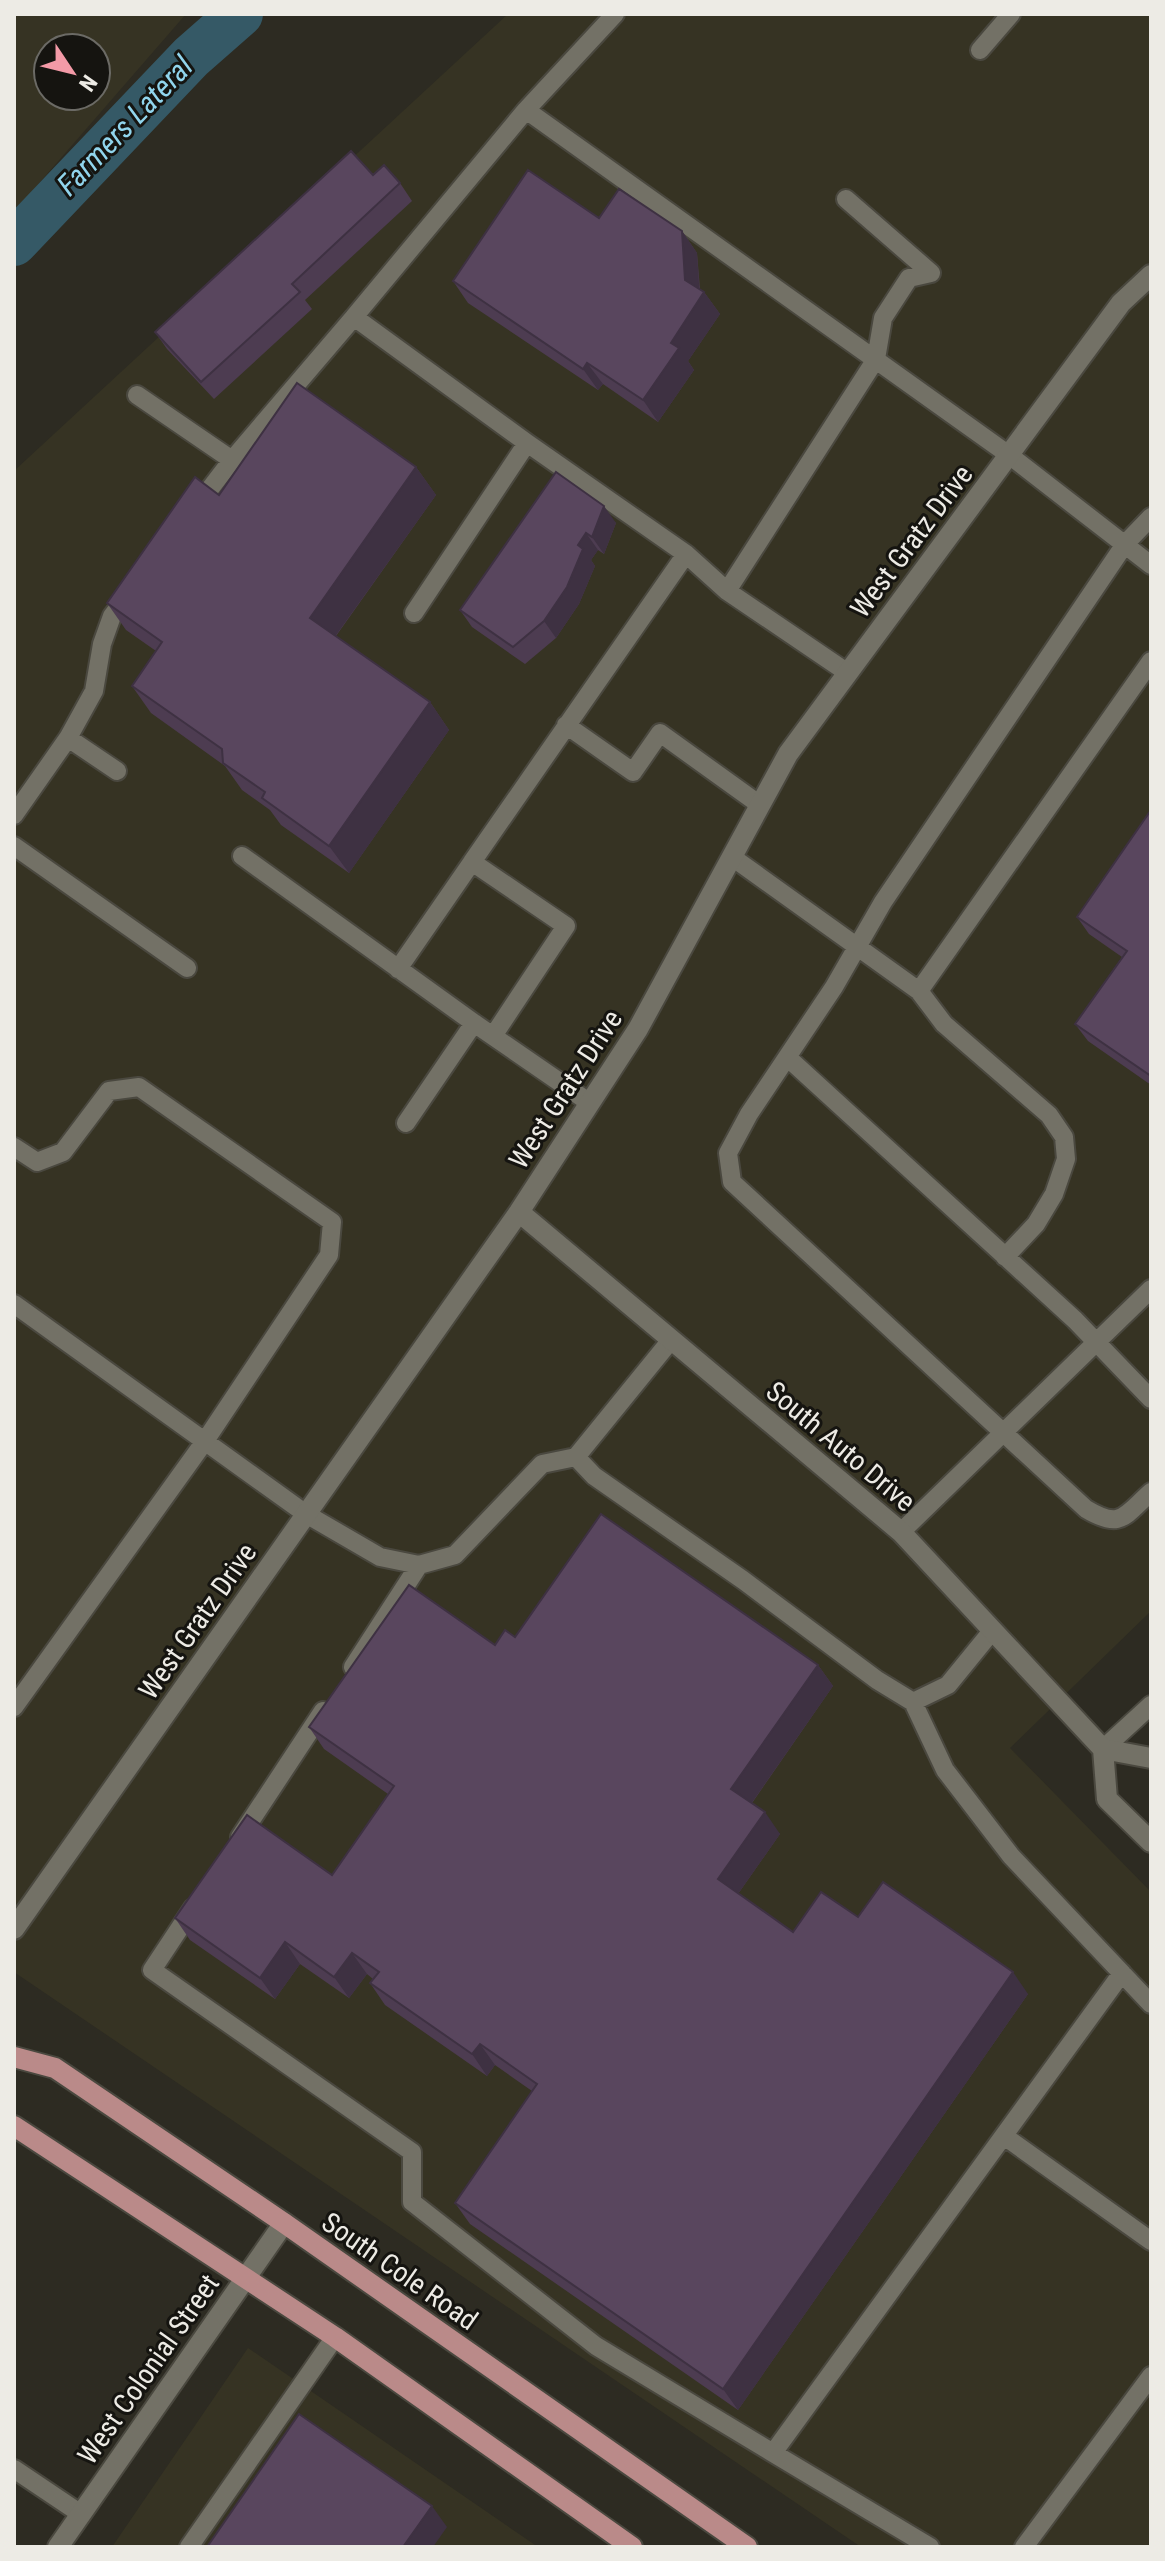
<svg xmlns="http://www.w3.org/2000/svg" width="1165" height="2561" viewBox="0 0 1165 2561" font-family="'Roboto Condensed',sans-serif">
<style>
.built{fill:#363323;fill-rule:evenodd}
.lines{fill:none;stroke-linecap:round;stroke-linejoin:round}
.canal{stroke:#355966;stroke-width:46}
.lane-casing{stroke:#4a483f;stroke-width:22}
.street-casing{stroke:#4a483f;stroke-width:24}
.primary-casing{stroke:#4a483f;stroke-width:24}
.lane{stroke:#737166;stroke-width:18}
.street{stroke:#737166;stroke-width:20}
.primary{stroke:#ba8a89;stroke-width:20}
.wall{fill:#4d3c51}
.shaded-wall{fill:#3e3142}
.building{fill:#59465e;stroke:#3e3142;stroke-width:2}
.labels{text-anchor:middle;stroke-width:6;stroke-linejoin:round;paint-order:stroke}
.street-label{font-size:28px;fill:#edebe5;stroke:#151410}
.water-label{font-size:30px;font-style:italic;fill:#91d5ed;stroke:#151410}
</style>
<rect width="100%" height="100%" fill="#2d2b22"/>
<path class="built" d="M14,14H186L14,212ZM48,48H96V96H48Z
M508,14H1151V1611L1010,1748L1151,1892V2547H861L14,1972V471Z
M248,2348L538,2547H112Z"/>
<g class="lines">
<path class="canal" d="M14,243L191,57L240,14"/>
<g class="lane-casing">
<path id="lane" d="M980,50L1011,14
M526,110L615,14
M846,199L931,273
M354,317L526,110L1009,455L1151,565
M137,395L232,460
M196,507L232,460L354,317L527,443L686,554L727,591L848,673
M1151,517L1125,544L883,902L834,987L749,1114L728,1153L732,1182L1086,1509C1121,1530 1124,1516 1151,1492
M727,591L876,359L883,318L909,278L931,273
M414,613L527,443
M566,725L633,772L660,733L760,805
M68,738L117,771
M14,815L68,738L94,691L102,644L112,616L129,594
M14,846L187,968
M242,856L474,1023
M732,857L919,991L944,1024L1049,1115L1064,1137L1066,1159L1054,1194L1036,1224L1005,1257
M472,862L686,554
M398,969L472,862L566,926L493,1036
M919,991L1151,661
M787,1057L1075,1320L1151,1399
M406,1123L474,1023L590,1103
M14,1147L37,1162L63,1152L109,1091L139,1087L332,1222L329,1255L205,1441L14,1707
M14,1304L306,1514L380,1557L419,1565L455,1555L542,1464L576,1457
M671,1340L576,1457L594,1476L743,1580L877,1680L913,1702L948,1685L992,1631
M901,1532L1151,1289
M353,1667L419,1565
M913,1702L945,1770L1011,1856L1151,2004
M1103,1749L1151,1705
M240,1837L323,1711
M193,1908L152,1970L412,2152V2202L596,2346L773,2453L1122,1973
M1004,2136L1151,2241
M773,2453L930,2547
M14,2469L81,2514
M189,2547L335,2337
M1024,2547L1151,2376"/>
</g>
<g class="street-casing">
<path id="street" d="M519,1212L901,1532L1103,1749
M1151,1758L1103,1749L1107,1799L1151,1842
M14,1929L519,1212L638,1029L788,754L1121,303L1151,275
M58,2547L284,2223"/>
</g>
<g class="primary-casing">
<path id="primary" d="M14,2057L55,2068L284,2223L747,2547
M14,2126L335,2337L632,2547"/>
</g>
<use href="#lane" class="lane"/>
<use href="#street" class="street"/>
<use href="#primary" class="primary"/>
</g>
<path class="wall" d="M373,175L400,183L412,201L305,300L312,309L214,399L167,349L155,332Z
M599,218L682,231L697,253L700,289L704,292L720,314L688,361L694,370L658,422L603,384L598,390L468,303L453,281Z
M416,467L436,495L336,636L430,702L449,730L349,873L281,825L270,810L242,790L225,766L151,713L132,686L156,651L126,630L107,603L219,495Z
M556,472L616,523L604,554L598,550L591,560L595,566L579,604L556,638L525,664L472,627L460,610Z
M1151,810V1085L1088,1041L1075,1024L1122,957L1089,934L1077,917Z
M515,1637L818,1665L833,1686L752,1803L780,1834L738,1894L793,1932L858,1917L1028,1994L738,2410L470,2224L455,2203L532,2091L495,2065L487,2076L385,2005L370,1983L373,1979L367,1974L349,1998L300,1964L275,1999L190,1940L175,1918L332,1875L388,1794L324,1749L309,1727L495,1645Z"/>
<path class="shaded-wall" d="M682,231L697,253L700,299L704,292L720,314L688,361L694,370L658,422L643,400L671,343L685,280Z
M587,363L603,384L598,390L583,369Z
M416,467L436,495L329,645L310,618Z
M604,506L616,523L604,554L592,537Z
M586,533L598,550L591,560L595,566L579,604L556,638L544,621L578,545Z
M430,702L449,730L349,873L329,846Z
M818,1665L833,1686L746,1811L731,1789Z
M765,1812L780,1834L733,1901L718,1879Z
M285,1942L300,1964L275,1999L260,1978Z
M352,1953L367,1974L349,1998L334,1977Z
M1013,1972L1028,1994L738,2410L723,2389Z
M480,2044L495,2065L487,2076L472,2054Z
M432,2506L447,2527L433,2547H403Z"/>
<path class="building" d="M351,151L373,175L384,165L400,183L292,284L300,292L201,382L155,332Z
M528,170L599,218L619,189L682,231L685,280L704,292L671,343L679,348L643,400L587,363L583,369L453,281Z
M297,383L416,467L310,618L430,702L329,846L262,798L265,792L223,763L222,749L132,686L162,642L107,603L195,477L219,495Z
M556,472L604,506L592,537L586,533L578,545L583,549L567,587L544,621L513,647L460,610Z
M1151,810V1076L1075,1024L1127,951L1077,917Z
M601,1514L818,1665L731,1789L765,1812L718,1879L793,1932L821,1892L858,1917L883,1882L1013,1972L723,2389L455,2203L537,2084L480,2044L472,2054L370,1983L379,1972L352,1953L334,1977L285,1942L260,1978L175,1918L247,1815L332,1875L394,1786L309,1727L409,1585L495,1645L505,1630L515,1637Z
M299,2414L432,2506L403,2547H207Z"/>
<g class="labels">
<g class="street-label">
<text transform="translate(911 541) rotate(-53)" y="10">West Gratz Drive</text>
<text transform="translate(565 1089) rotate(-57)" y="10">West Gratz Drive</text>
<text transform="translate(841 1446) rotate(40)" y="10">South Auto Drive</text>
<text transform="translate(197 1621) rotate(-55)" y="10">West Gratz Drive</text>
<text transform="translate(400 2271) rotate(35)" y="10">South Cole Road</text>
<text transform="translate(148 2369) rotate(-55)" y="10">West Colonial Street</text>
</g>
<g class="water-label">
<text transform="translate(125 126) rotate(-46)" y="10">Farmers Lateral</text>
</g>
</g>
<rect width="1165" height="2561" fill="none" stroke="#edebe5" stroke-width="32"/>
<g transform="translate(72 72) rotate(125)"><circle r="38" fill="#151410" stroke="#6b6a65" stroke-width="2"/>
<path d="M0-6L14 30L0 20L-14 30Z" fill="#f39aa7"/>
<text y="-12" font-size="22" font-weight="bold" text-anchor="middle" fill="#edebe5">N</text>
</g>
</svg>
